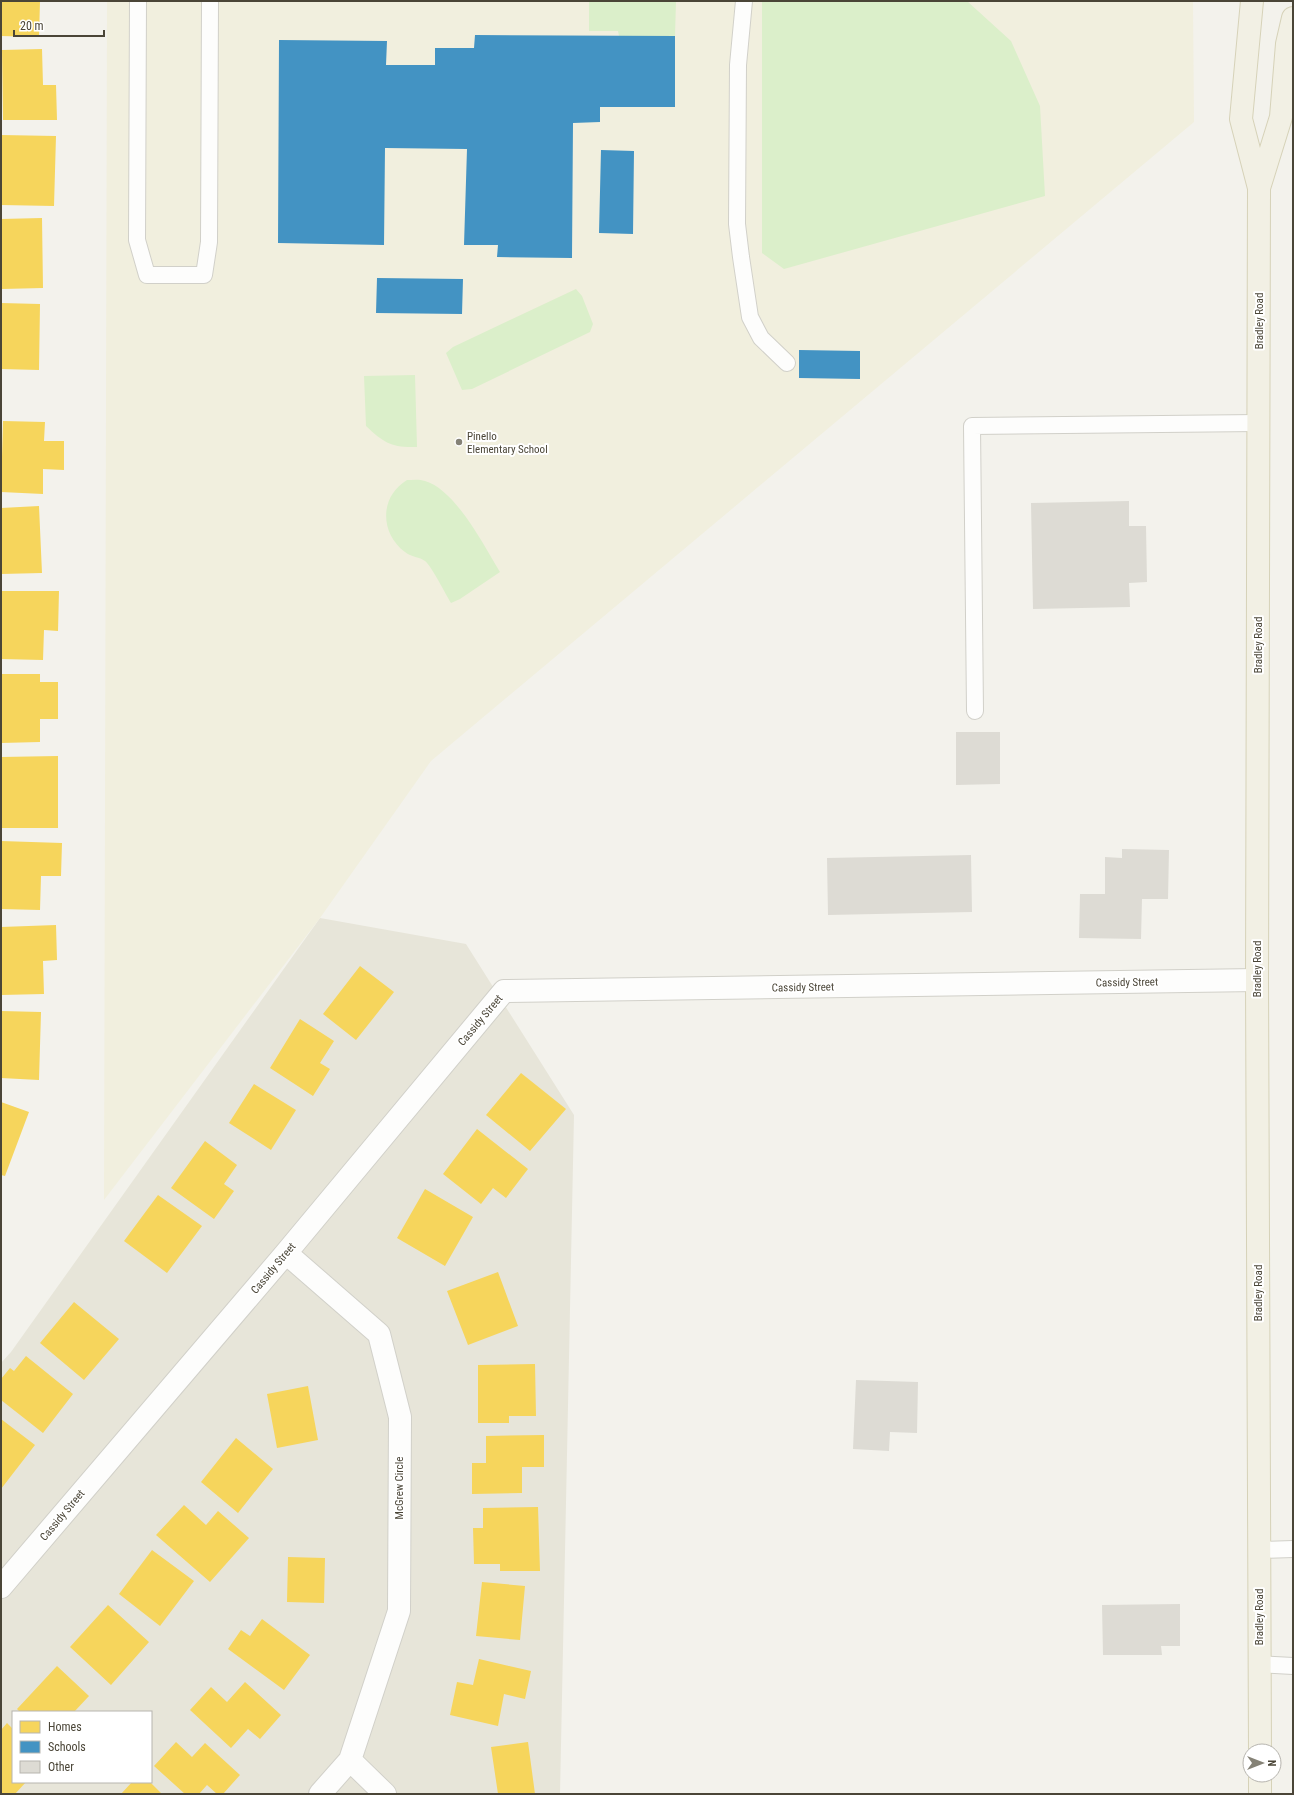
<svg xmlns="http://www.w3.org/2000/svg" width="1294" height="1795" viewBox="0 0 1294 1795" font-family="'Roboto Condensed',sans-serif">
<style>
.residential{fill:#e7e5d9;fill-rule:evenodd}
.education{fill:#f1efde}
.green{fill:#dbefca}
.homes{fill:#f6d55c}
.schools{fill:#4393c3}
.building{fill:#dddbd4}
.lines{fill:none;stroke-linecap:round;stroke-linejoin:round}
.lane-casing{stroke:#d1d0c9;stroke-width:18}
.street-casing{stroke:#d1d0c9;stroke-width:24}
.primary-casing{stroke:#d6d2b8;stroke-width:24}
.lane{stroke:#fdfdfc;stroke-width:16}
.street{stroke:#fdfdfc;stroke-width:22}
.primary{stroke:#f2f0e4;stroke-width:22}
.poi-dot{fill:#858276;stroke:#fff;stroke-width:1.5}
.labels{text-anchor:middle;stroke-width:4;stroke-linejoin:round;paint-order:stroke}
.street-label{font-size:11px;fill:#4a4537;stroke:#fff}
.poi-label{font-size:11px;fill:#4a4537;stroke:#fff;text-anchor:start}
</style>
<rect width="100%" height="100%" fill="#f3f2ec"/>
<path class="residential" d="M320,918L466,944L574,1115L560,1794H1V1363L11,1352ZM13,1712H151V1782H13Z"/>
<path class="education" d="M107,1H1193L1194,122L431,761L320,918L104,1200Z"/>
<path class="green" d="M589,1H676L675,36H619L618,31H589Z
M762,1H967L1011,41L1040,106L1045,196L784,269L762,253Z
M576,289L582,296L593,324L590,332L472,389L462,390L446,353L453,347Z
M415,375L417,447C392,448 384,443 366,426L364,376Z
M407,480C413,480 419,479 425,481C456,490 484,546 500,572L460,599L451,603C446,595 431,565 425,561C420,557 411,557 405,552C380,533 379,497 407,480Z"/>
<path class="homes" d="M1,1H40L39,37L1,36Z
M42,49L43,85H56L57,120H3L2,50Z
M1,135L56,136L54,206L1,205Z
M42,218L43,288L2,289L1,219Z
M1,303L40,304L39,370L1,369Z
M3,421L45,422L44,441H64V470L43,469V494L1,492Z
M39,506L42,573L1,574V508Z
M2,591H59L58,631L44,630L43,660L1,659Z
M1,674H40V682H58V719H40V742L1,743Z
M58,756V828H1V757Z
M1,841L62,843L61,876H41L40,910L1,909Z
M56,925L57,960L43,961L44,994L1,995V927Z
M360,966L394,992L356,1040L323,1014Z
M1,1011L41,1012L39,1080L1,1078Z
M300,1019L334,1041L320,1063L330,1069L313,1096L270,1068Z
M521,1073L566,1109L530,1151L486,1115Z
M254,1084L296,1110L271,1150L229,1123Z
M1,1102L29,1112L5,1176L1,1175Z
M477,1129L528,1169L506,1198L493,1188L481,1204L443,1174Z
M205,1141L237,1165L224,1184L234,1191L214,1219L171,1188Z
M425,1189L473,1217L445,1266L397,1238Z
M158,1195L202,1226L167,1273L124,1241Z
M498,1272L518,1326L468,1345L447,1291Z
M74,1302L119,1339L84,1380L40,1343Z
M26,1356L73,1394L43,1433L1,1400V1379L10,1368L14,1371Z
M535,1364L536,1416H509V1423H478V1365Z
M308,1386L318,1440L277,1448L267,1394Z
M1,1419L35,1445L1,1489Z
M544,1435V1467H522V1493L472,1494V1463H486V1436Z
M236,1438L273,1469L238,1513L201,1482Z
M184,1505L206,1525L218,1511L249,1538L210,1582L156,1535Z
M538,1507L540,1571H500V1564H474L473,1528H483V1508Z
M152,1550L194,1581L160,1626L119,1594Z
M288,1557L325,1558L324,1603L287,1602Z
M482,1582L525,1586L520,1640L476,1636Z
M108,1605L149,1642L111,1685L70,1647Z
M262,1619L310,1655L284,1690L228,1649L241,1630L250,1636Z
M479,1659L531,1671L525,1699L504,1694L498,1726L450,1715L457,1682L473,1685Z
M57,1666L89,1696L74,1712H20L17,1709Z
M245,1682L281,1715L260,1739L248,1729L231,1748L190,1710L211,1687L227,1702Z
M7,1723L13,1729V1782H26L15,1794H1V1730Z
M176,1742L192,1757L205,1743L240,1775L223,1794H217L207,1785L199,1794H185L154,1766Z
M528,1742L535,1794H498L491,1747Z
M132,1782H150L162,1794H121Z"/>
<path class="schools" d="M475,35L675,36V107H600V122L573,123L572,258L497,257L498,245H464L467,149L385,148L384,245L278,243L279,40L387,41L386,65H435V48H474Z
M601,150L634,151L633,234L599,233Z
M377,278L463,279L462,314L376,313Z
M799,350L860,351V379L799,378Z"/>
<path class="building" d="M1129,501V526H1146L1147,582L1129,583L1130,607L1033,609L1031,503Z
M956,732H1000V784L956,785Z
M1122,849L1169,850L1168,899H1142L1141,939L1079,938L1080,894H1105V857L1122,858Z
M971,855L972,912L828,915L827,858Z
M856,1380L918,1382L917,1433L890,1432L889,1451L853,1449Z
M1180,1604V1646H1161L1162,1655H1103L1102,1605Z"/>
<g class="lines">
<g class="lane-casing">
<path id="lane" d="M138,1L137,240L147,275H204L209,242L210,1
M744,1L738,65L737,224L741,257L750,317L761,338L787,363
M975,711L972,426L1258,423
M1259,1550L1293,1549
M1259,1664L1293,1666"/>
</g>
<g class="street-casing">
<path id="street" d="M286,1253L379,1334L400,1417L399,1611L350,1760L320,1794
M1,1587L286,1253L504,991L1257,980
M350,1760L385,1794"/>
</g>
<g class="primary-casing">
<path id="primary" d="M1252,1L1241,119L1259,188L1257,980L1260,1751
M1259,188L1281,117L1287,44L1293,18
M1260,1775V1794"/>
</g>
<use href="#lane" class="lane"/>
<use href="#street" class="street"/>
<use href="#primary" class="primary"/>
</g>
<circle class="poi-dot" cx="459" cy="442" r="4"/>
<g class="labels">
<g class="street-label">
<text transform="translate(1259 321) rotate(-90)" y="4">Bradley Road</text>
<text transform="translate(1258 645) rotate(-90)" y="4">Bradley Road</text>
<text transform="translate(1257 969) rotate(-90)" y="4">Bradley Road</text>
<text transform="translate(1127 982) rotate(-1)" y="4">Cassidy Street</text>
<text transform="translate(803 987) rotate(-1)" y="4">Cassidy Street</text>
<text transform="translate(480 1020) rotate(-50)" y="4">Cassidy Street</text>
<text transform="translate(273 1268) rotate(-50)" y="4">Cassidy Street</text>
<text transform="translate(1258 1293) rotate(-90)" y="4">Bradley Road</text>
<text transform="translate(399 1488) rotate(-90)" y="4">McGrew Circle</text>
<text transform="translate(62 1515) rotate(-50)" y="4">Cassidy Street</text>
<text transform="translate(1259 1617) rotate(-90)" y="4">Bradley Road</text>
</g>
<g class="poi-label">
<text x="467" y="440">Pinello<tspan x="467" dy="13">Elementary School</tspan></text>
</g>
</g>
<rect width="1294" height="1795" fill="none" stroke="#4a4537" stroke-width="4"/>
<rect x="12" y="1711" width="140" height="72" fill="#ffffff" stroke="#b7b5af"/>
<rect x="20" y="1721" width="20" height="12" fill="#f6d55c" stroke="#b7b5af"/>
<text x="48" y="1731" font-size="12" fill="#4a4537">Homes</text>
<rect x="20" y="1741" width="20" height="12" fill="#4393c3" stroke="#b7b5af"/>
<text x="48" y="1751" font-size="12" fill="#4a4537">Schools</text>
<rect x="20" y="1761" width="20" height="12" fill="#dddbd4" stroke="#b7b5af"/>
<text x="48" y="1771" font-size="12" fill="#4a4537">Other</text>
<g transform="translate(1262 1763) rotate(90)"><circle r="19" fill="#ffffff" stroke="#b7b5af"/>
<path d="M0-3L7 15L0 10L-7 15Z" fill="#858276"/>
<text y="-6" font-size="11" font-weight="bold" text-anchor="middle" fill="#4a4537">N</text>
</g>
<path d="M14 30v6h90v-6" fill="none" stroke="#4a4537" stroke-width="2"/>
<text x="20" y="30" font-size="12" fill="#4a4537" stroke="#ffffff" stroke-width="3" paint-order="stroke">20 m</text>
</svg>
